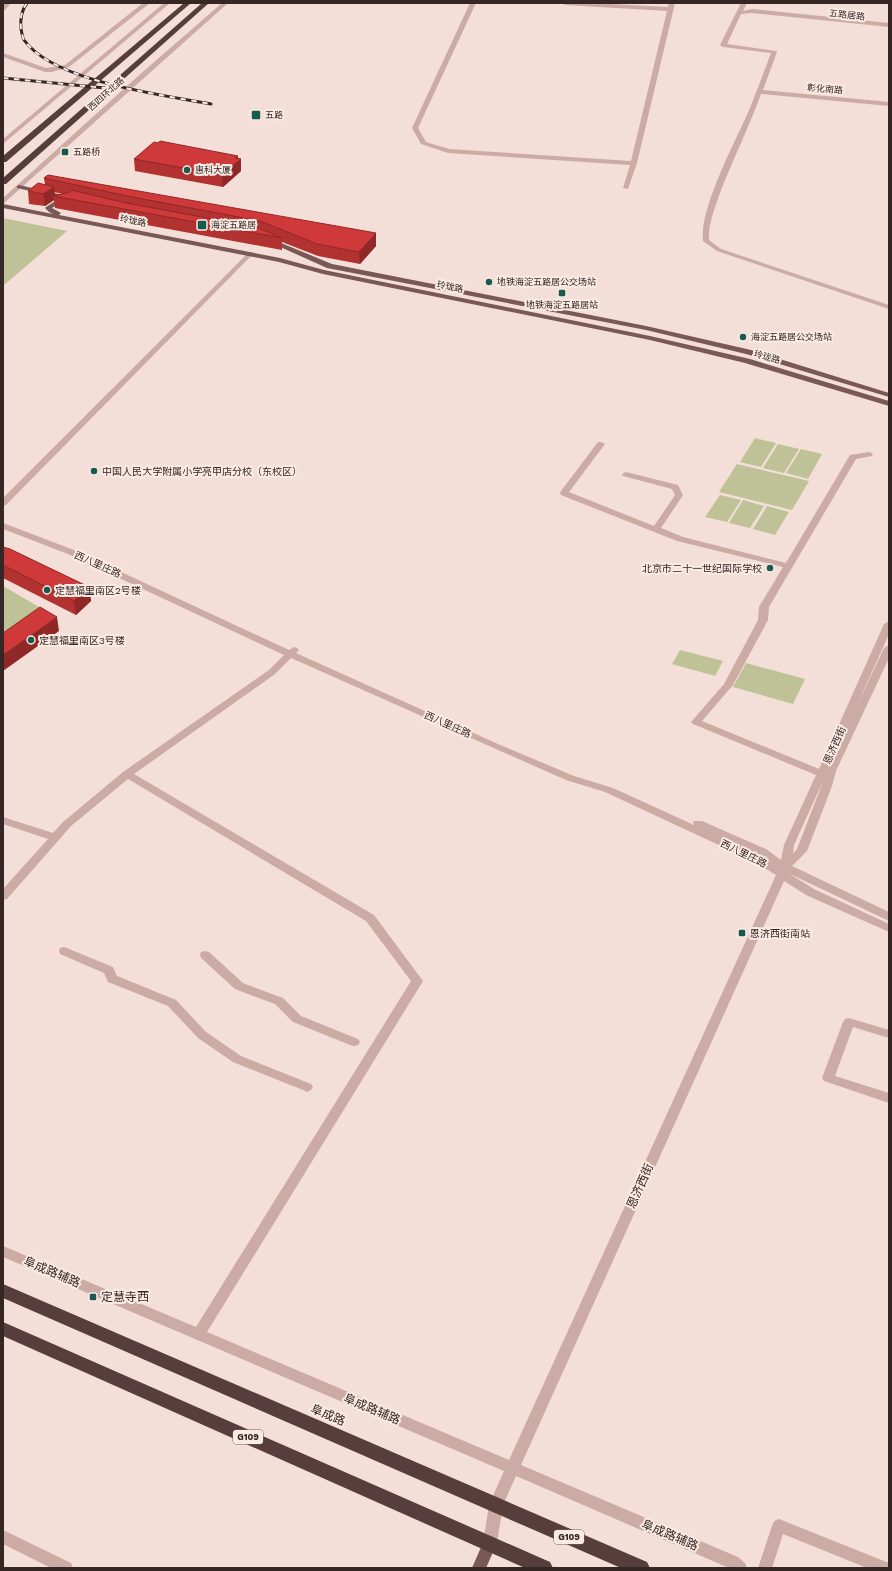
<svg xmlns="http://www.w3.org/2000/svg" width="892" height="1571" viewBox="0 0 892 1571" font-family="'Work Sans','Noto Sans SC',sans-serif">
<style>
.green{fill:#bec296}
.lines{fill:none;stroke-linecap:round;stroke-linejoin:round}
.minor{fill:#cbaba3;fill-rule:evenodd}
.major{fill:#795855;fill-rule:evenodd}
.highway{fill:#573e3c;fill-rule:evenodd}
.rail-casing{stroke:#362725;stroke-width:3}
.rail{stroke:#faeae4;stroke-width:2;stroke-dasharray:5.5;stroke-linecap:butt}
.wall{fill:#b23131;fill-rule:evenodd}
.shaded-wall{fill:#912828}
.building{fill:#cf3939;stroke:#912828}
.poi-dot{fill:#185a4e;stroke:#faeae4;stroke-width:1.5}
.labels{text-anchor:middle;stroke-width:4;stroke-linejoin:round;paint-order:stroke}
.far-street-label{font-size:9px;fill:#362725;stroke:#faeae4}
.far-poi-label{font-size:9px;fill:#362725;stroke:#faeae4;text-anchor:start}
.shield{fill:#faeae4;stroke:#71625e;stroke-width:1}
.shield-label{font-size:9px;font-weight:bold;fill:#362725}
.poi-label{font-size:10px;fill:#362725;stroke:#faeae4;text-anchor:start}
.street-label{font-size:10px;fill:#362725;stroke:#faeae4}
.near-street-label{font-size:12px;fill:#362725;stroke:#faeae4}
.near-poi-label{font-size:12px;fill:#362725;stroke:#faeae4;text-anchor:start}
</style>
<rect width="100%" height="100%" fill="#f3dfd7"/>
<path class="green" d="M3,218L67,231L3,286Z
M755,438L776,443L761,467L740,462Z
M778,444L799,449L784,473L763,468Z
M801,449L822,454L808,479L786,473Z
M737,464L809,481L792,510L719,492Z
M720,495L741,500L727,522L705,517Z
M743,500L764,506L750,528L729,523Z
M767,506L789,512L775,535L753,529Z
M3,586L46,611L3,639Z
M680,650L723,661L715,676L672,664Z
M746,663L805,679L793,704L733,687Z"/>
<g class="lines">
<path class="minor" d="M5,3H11L3,12V6Z
M143,3H150L69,67L52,72H45L3,57V53L46,68L65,65Z
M164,3H170L3,144V139Z
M222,3H228L3,204V198L137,77Z
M470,3H476L418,128L426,142L449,149L631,161L667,11L565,5L562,3H594L668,7L669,3H675L637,163L628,189L623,188L630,165L448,153L421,144L412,128Z
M741,3H747L743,11L752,9L889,23V27L752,13L741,14L727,44L776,51L777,52L763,90L889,102V106L761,94C749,127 733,159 720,193C715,208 708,224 709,240L721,249L889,305V309L717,251L703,241C699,208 736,141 750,108C757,90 764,72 771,53L723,47L720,45Z
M250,252L252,253V255L6,505L3,506V498L248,253Z
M598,442H601L605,444L569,492L654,526L675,495L672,489L623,476L622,474L626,472L678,485L683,495L661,528L683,537L786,563L850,455L869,452L873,454L872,456L856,459L769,607L768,620L733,685L702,721L819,769L884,624L889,621V634L853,714L884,648L889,645V658L836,771L832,786L807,851L792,866L889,912V921L788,873L814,889L889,924V932L806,895L784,881L521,1465L738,1557L745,1563L747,1568H729L516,1476L503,1505L497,1543L495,1548L490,1550L485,1548L483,1543L489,1505L504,1471L3,1257V1246L196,1327L411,981L366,921L128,779L71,826L7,899L3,900V889L48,839L3,824V817L53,833L63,822L123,772L269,670L284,655L68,554L3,529V523L74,550L289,650L294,647L297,648L299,650L296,653L498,744L574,776L613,788L694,825L693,823L694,821H702L766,849L781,860L784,845L816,775L693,724L691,722L724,684L758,620L759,607L783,567L677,541L561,495L560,493L561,491ZM291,658L566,780L605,792L753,861L776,875L509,1460L207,1332L423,981L374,915L134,774L275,674ZM824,779L797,849L793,854L794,845Z
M64,947L113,967L117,976L176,1000L206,1032L241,1056L311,1084L313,1087L311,1090L307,1092L303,1090L233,1062L198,1038L168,1006L108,982L104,973L60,954L59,951L60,948Z
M205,951L209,952L243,983L283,998L301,1016L358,1039L360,1042L358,1045L354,1046L350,1045L293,1022L275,1004L235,989L201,958L200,955L201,952Z
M849,1018L889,1030V1038L853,1027L835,1076L889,1093V1103L824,1081L822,1078L843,1022L845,1019Z
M779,1519L889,1563V1568H867L783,1534L772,1568H758L772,1526L774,1521Z
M3,1530L71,1563L73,1568H51L3,1544Z"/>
<path class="major" d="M19,185L72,197L73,198L70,200L69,202L60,203L52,208L61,213L59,215L280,258L324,270L650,336L750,359L889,401V406L745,363L650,340L323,274L279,262L3,208V204L53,214L49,212L45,208L46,207L57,200L65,199L17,188V186Z
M269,238L332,264L646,326L751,350L889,393V397L746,354L646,330L327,268L267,241L266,240Z
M490,1536L495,1538L497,1543L486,1568H472L485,1538Z"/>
<path class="highway" d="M184,3H191L6,162H3V156Z
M202,3H209L6,184H3V178Z
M3,1284L647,1562L650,1568H621L3,1298Z
M3,1322L550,1562L553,1568H525L3,1336Z"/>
<g class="rail-casing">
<path id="rail" d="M27,3C21,11 20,19 21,29C22,32 22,37 24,40C54,82 163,95 211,104
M3,78L105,88"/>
</g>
<use href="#rail" class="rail"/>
</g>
<path class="wall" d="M238,158L241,159V171L223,187L135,171L134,159Z
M48,175L376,246L360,264L318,256L282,242V250L55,208L54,200L45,206L29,204L28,191L45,185L44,178ZM54,192L63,194L55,195Z
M3,547L89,587L91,601L76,615L3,578Z"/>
<path class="shaded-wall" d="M238,156V161L241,159V171L223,187L222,175L235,158Z
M54,187L55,196H53L54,200L45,206L43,194Z
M376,233V246L360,264L359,252Z
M89,587L91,601L76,615L74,601Z
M57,617L59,631L3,671V655Z"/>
<path class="building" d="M160,141L238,156L235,158L241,159L222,175L134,159L154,142L158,143Z
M48,175L376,233L359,252L317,244L260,221L127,196L44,178Z
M38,183L54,187L43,194L28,191Z
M71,190L126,203L256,227L282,238L53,196L70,192Z
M3,547L10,549L89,587L74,601L3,565Z
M40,607L57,617L3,655V633Z"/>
<g class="poi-dot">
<rect x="251" y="110" width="10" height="10" rx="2"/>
<rect x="61" y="148" width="8" height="8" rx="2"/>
<circle cx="187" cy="170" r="4"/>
<rect x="197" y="220" width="10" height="10" rx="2"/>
<circle cx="489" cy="282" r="4"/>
<rect x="558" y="289" width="8" height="8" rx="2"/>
<circle cx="743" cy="337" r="4"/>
<circle cx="94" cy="471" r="4"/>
<circle cx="770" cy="568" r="4"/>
<circle cx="47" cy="590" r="4"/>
<circle cx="31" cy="640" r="4"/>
<rect x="738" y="929" width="8" height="8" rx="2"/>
<rect x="89" y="1293" width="8" height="8" rx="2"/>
</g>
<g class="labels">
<g class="far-street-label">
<text transform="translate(847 15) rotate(6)" y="3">五路居路</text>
<text transform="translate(825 89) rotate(5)" y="3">彰化南路</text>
<text transform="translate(106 94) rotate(-42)" y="3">西四环北路</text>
<text transform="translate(133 221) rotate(11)" y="3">玲珑路</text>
<text transform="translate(450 287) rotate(11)" y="3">玲珑路</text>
<text transform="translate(767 357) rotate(16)" y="3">玲珑路</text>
</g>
<g class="far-poi-label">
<text x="265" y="118">五路</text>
<text x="73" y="155">五路桥</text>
<text x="195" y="173">惠科大厦</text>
<text x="211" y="228">海淀五路居</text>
<text x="497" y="285">地铁海淀五路居公交场站</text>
<text x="562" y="308" text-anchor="middle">地铁海淀五路居站</text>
<text x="751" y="340">海淀五路居公交场站</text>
</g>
<g class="shield">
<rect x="233" y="1430" width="30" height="14" rx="3"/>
<rect x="554" y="1530" width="30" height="14" rx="3"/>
</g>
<g class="shield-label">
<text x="248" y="1440">G109</text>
<text x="569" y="1540">G109</text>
</g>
<g class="poi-label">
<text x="102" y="475">中国人民大学附属小学亮甲店分校（东校区）</text>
<text x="762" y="572" text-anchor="end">北京市二十一世纪国际学校</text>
<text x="55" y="594">定慧福里南区2号楼</text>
<text x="39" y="644">定慧福里南区3号楼</text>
<text x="750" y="937">恩济西街南站</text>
</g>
<g class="street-label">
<text transform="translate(98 564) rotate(24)" y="4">西八里庄路</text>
<text transform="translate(448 724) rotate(24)" y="4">西八里庄路</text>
<text transform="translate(834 745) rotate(-66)" y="4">恩济西街</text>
<text transform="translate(744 853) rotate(26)" y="4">西八里庄路</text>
</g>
<g class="near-street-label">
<text transform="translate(640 1186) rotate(-66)" y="4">恩济西街</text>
<text transform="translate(52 1272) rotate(23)" y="4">阜成路辅路</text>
<text transform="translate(372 1409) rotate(23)" y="4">阜成路辅路</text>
<text transform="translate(328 1415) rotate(23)" y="4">阜成路</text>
<text transform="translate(670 1535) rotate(23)" y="4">阜成路辅路</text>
</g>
<g class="near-poi-label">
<text x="101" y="1301">定慧寺西</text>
</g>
</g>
<rect width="892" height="1571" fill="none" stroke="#362725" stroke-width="8"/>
</svg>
